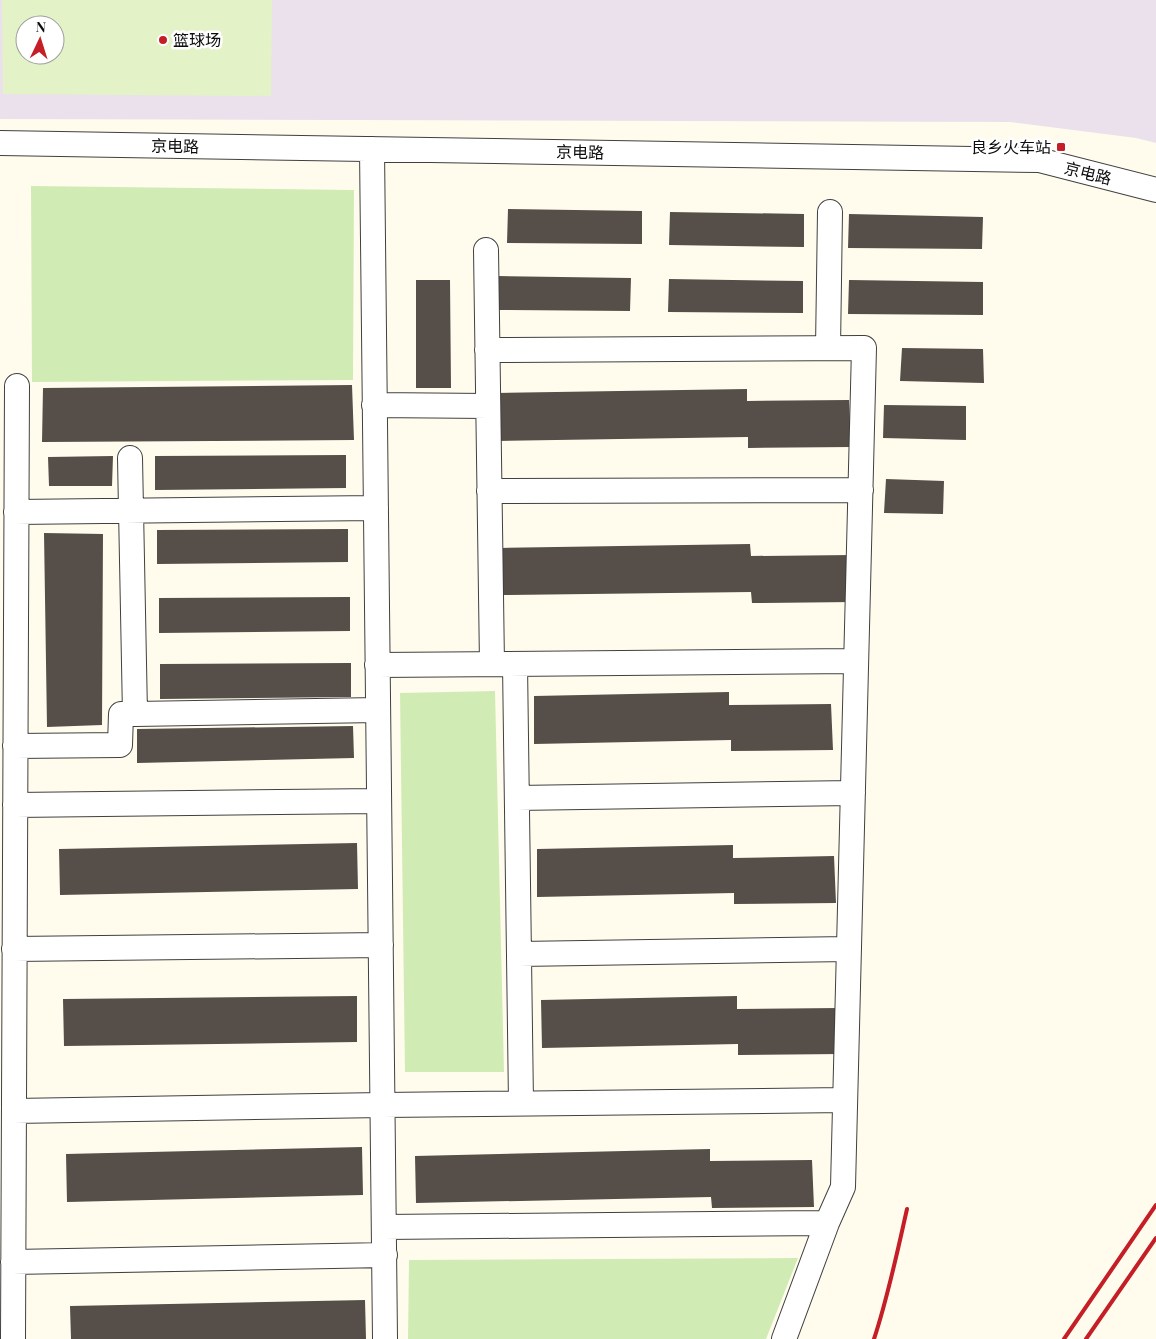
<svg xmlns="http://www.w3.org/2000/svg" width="1156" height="1339" viewBox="0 0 1156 1339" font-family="'Playfair Display','Noto Sans SC',serif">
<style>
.industrial{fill:#ebe1ec;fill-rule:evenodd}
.green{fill:#d1ebb5}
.pitch{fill:#e3f2c7;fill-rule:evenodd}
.building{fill:#564e49}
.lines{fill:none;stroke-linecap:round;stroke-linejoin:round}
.street-casing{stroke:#404040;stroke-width:26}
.street{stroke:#fff;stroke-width:24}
.rail{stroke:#c41e26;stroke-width:4}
.poi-dot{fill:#c41e26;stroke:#fff;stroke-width:2}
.labels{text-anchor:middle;stroke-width:5;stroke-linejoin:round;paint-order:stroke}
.poi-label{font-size:16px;fill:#0d0d0d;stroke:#fff;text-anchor:start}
.street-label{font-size:16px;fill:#0d0d0d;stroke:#fff}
</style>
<rect width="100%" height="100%" fill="#fffced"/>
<path class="industrial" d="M0,0H1156V143L1136,138L1010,122L0,119ZM25,25H55V55H25Z"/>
<path class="green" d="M31,186L354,190L353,380L32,382Z
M495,691L504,1072H405L400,693Z
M798,1258L766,1339H408L409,1260Z"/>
<path class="pitch" d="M2,0H272L271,96L3,94ZM25,25H55V55H25Z"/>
<path class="building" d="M508,209L642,211V244L507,243Z
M670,212L804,214V247L669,245Z
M849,214L983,217L982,249L848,248Z
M497,276L631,278L630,311L495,310Z
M669,279L803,281V313L668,312Z
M416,280H450L451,388H416Z
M849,280L983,282V315L848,314Z
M902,348L983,349L984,383L900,381Z
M352,385L354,440L42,442L43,388Z
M747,389V401L849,400L851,447L748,448V437L497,441L496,393Z
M884,405L966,406V440L883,438Z
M346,455V488L155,490V456Z
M113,456L112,486H49L48,457Z
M886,479L944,481L943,514L884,513Z
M348,529V562L157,564V530Z
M44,533L103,534L102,725L47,727Z
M750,544L751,556L852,555L854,602L752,603L751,592L500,595L499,548Z
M350,597V631L159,633V598Z
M351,663V697L160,699V664Z
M729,692V705L831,704L833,750L731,751V740L534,744V696Z
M353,726L354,758L137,763V729Z
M357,843L358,889L60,895L59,849Z
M733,845V858L834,856L836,903L734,904V893L537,897V849Z
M357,996V1042L64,1046L63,999Z
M737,996V1009L839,1008L841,1054L738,1055V1044L542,1048L541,1000Z
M362,1147L363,1195L67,1202L66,1154Z
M710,1149V1161L812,1160L814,1207L712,1208L711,1197L416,1203L415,1156Z
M365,1300L366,1339H71L70,1306Z"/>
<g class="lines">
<g class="street-casing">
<path id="street" d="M0,143L1039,160L1156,190
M372,149L385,1339
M486,250L492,664
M828,348L830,212
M374,405L488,406
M489,491L861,490
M16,512L376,508
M515,664L521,1103
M377,665L856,661
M135,714L378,710
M15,746L120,745L121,714H135L130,458
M517,798L853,793
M15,805L379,801
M14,949L381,945
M519,954L849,949
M14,1111L383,1105L845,1100
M384,1227L827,1223L843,1187L864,348L487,350
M13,1262L385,1255
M13,1339L17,386
M784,1339L827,1223"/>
</g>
<use href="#street" class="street"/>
<path class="rail" d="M874,1339C888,1297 897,1253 907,1209
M1064,1339L1156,1205
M1086,1339L1156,1238"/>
</g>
<g class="poi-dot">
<circle cx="163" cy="40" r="5"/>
<rect x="1056" y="142" width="10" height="10" rx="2.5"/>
</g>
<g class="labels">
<g class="poi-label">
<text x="173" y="46">篮球场</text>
<text x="1051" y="153" text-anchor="end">良乡火车站</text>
</g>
<g class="street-label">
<text transform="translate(175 146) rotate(1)" y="6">京电路</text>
<text transform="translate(580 152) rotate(1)" y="6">京电路</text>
<text transform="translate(1088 173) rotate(14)" y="6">京电路</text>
</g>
</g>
<g transform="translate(40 40) rotate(4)"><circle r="24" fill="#ffffff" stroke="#9e9e9e"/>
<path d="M0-4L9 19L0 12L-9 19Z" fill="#c41e26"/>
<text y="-8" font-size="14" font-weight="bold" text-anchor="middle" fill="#0d0d0d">N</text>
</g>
</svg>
